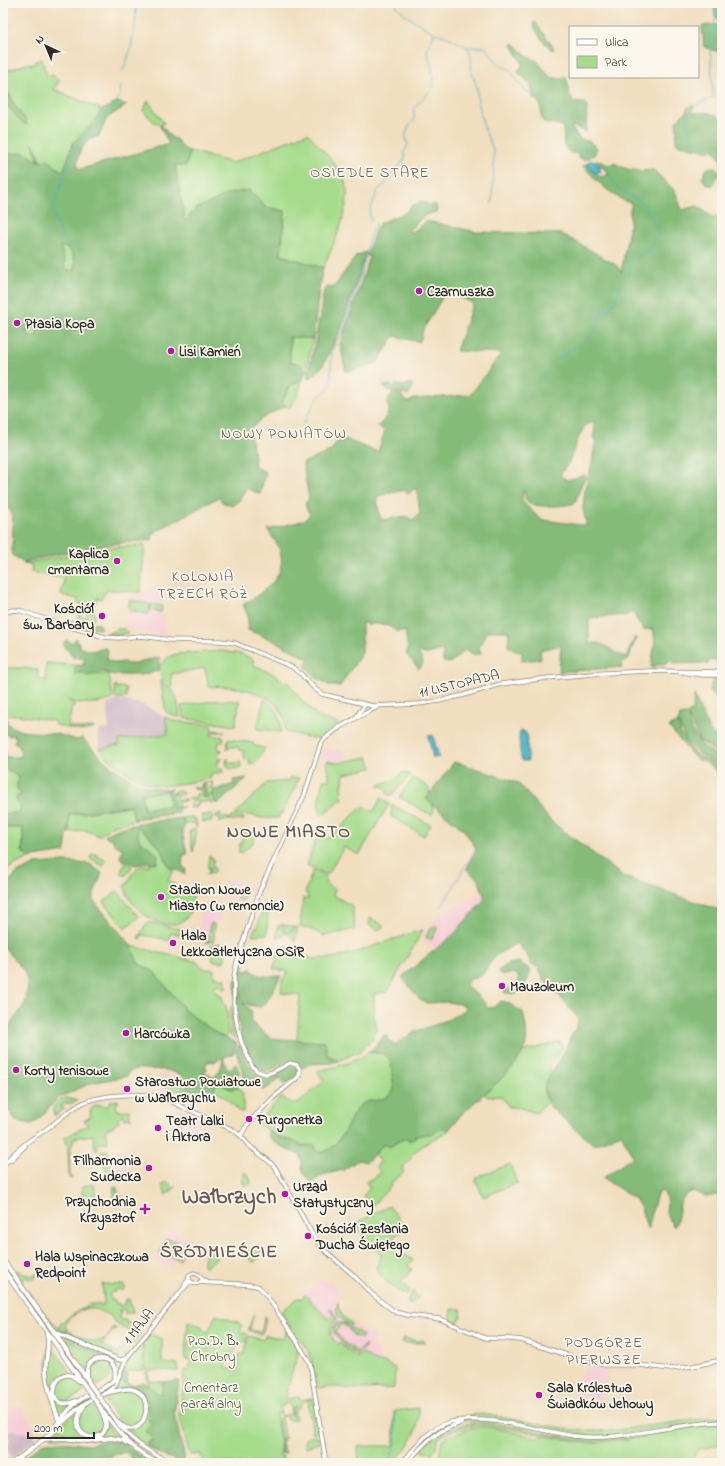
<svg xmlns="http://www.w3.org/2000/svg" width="725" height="1466" viewBox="0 0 725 1466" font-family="'Indie Flower',sans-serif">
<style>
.built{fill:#f6cfd6}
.industrial{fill:#d1bdc9}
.green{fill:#a6db8c;stroke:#68835c}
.forest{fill:#84bb78;stroke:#587352;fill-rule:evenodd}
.water{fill:#48b3c6;stroke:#3a6f78}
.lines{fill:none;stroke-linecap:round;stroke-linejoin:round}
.stream{stroke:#48b3c6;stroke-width:1}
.secondary-casing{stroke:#8e8475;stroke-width:5}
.primary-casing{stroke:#8e8475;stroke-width:5.5}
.secondary{stroke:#fff;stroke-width:3.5}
.primary{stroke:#fff;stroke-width:4}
.primary-bridge-casing{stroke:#8e8475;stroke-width:5.5;stroke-linecap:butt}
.primary-bridge{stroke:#fff;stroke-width:4}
.poi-dot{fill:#b5179e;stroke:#fbf7ec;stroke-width:1.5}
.labels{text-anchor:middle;stroke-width:3.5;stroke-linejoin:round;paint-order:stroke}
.poi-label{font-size:14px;font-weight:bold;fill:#2b2b2b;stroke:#fbf7ec;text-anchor:start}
.street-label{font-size:14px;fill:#2b2b2b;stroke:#fbf7ec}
.park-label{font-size:14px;fill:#4a5743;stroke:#fbf7ec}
.neighbourhood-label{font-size:15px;letter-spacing:1px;fill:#695854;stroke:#fbf7ec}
.district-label{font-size:18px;font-weight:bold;letter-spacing:1px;fill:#695854;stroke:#fbf7ec}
.town-label{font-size:22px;font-weight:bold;fill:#695854;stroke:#fbf7ec}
</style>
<rect width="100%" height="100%" fill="#fbf7ec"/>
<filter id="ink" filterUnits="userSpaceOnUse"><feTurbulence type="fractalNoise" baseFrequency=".025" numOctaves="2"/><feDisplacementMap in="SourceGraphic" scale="8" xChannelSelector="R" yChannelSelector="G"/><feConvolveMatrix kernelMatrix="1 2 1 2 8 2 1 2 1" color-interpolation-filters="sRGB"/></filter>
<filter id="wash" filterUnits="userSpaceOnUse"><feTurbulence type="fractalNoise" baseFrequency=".012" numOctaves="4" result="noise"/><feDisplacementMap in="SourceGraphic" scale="16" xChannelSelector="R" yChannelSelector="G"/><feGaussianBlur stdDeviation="0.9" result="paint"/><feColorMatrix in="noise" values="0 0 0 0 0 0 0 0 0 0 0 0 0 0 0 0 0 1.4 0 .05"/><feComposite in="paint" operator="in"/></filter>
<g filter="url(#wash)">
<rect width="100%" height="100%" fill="#f0debf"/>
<path class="built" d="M162,591L165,636L126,629L130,592Z
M324,747L346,753L345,759L338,763L320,758Z
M226,880H233L250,885L243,904L233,900H226Z
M485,888L496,899L452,936L435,949L422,938L432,921L433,922L441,912L467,902Z
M200,903H220V922H216L214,926L215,941L208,943V944L198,943Z
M163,1073L169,1076L168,1078L174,1080V1082L186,1086L179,1101L159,1092L161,1088L158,1087Z
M185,1091L194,1093L198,1096L192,1108L180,1102Z
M176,1106L200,1118L195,1134L174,1122Z
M115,1150H121L124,1175H117Z
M171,1229L180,1236L197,1241L194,1250L185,1248L181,1263L174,1261L172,1269L155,1259Z
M321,1279H323L332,1284L336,1289L339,1296L338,1307L342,1315L356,1327L375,1336L371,1347H373L380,1355L379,1362L385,1363L395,1368L394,1388L359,1389L334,1387L317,1388L311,1359L308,1351L281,1313L282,1311L299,1297L300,1299L306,1294Z
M588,1365L607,1369L601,1401L577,1395L575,1392L576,1383L581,1379L580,1378Z
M20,1405L35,1430L30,1433L17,1432L3,1441V1408Z"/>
<path class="industrial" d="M120,700L141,704L165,717L168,734L120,740L119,745L99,749L98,730L109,729L107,704L115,701Z
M471,855L473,856L442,908L440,906L455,882H456L455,881Z
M15,1429L17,1432L30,1433L33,1432L35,1435V1440L12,1457L4,1445L9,1442V1438L6,1435Z"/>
<path class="green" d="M42,59L47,76L53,75L60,80L54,89L102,110L89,128L73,143L64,172L55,167L48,159L42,162L33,143L39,163L24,153L3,154V99L8,107L25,120L15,106L5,86L3,87V72L29,63L30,65L36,63L35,61Z
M148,101L164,123L160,126L158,123L154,122L143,111Z
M308,133C320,148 341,167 346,185C352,205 332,249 323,268L281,255L285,211L265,207L249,190L185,221L174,164L186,166L190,151L232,163Z
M60,246C72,247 76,259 75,269L72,271L66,269L64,267L65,262Z
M34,327L38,330L37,336L34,337L27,334V328Z
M290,337L313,339L306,370L300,364L290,362Z
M303,379L297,396L290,407L285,406L282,402L291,385Z
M145,545L140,592L107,590L101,599L97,598L95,603H93V611L85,609L86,606H81L82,604L78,603V599L61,595L64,579L31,572L32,565L23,564L104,548Z
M130,600L150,604L148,614L128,610Z
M151,604L162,606L161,612L150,610Z
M86,611L95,613L94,619L77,618L79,614L78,615L86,618L87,614L86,613Z
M117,629H124L128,633L118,635L104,634L109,633Z
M221,651L241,654L254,660L252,664L279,677L283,682L287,681L303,702L319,717L339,724L318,739L285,732C290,694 237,684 209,687L205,668L171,674L172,688C162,686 161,675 159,666L170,656L177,654Z
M46,663L92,666L93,675L109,674L113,699C98,705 83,704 68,701L76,705L75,707H72L68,726L82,729L94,727L93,729L80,731L56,725L54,721L17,715H3V668H23L38,670V678L46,681Z
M160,680L166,688L174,692L175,698H177L180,717L174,716L166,712Z
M115,685H116L117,687L126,688V698H115Z
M218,700L240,701L235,726L184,718L181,706Z
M264,700C277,706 282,719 281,732L257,729Z
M165,717L174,721L211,725L212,730L225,732H212L211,735L224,737L223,742H219L218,749L222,750V751H218V758L222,759V760L218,761V768H223V772L211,774V778L209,779C192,781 173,787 156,785C136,782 112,763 99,749L119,745V740L168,734Z
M228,739L253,743L254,746L265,748L256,763L249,764L250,760L244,759V750L242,751L239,750L238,747H228V750H227Z
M368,757L372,768L344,774L341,795L343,798L322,815C315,804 321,791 323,780H329C330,770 326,769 327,761L338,763Z
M227,759H229L228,760V763H239L240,760L241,768L232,769L230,768H228L226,762Z
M3,766L18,777L17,789L22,795L17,796V800L21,808L18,813L3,814Z
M403,772L411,775L391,795L387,794V790L384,787L378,785L395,779Z
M290,778H299L282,814L280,813L279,818H261L251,815L235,814L267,783L289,781Z
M413,778L428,787L434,811L431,815L399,797Z
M212,782L214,790L211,794L212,798L215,800V802L211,804L210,801L200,803L199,800L197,807L190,808V805L197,804L196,800L189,801L188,798L196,797V794L202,793V797L208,798L202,784L208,783L205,785L206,788L212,787V783H209Z
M175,790L182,792L183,794L177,795V800L185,799V801L178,802V807H184L179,808L178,814L174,813L175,808L173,807L171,797L175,794Z
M168,791L169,806L143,809L142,794Z
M381,798L389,804L359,855L344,847L327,875L307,865L315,841L322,835L326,839L336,832L363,806L373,812Z
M392,805L431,825L424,836L391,816Z
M131,806L134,819L136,820L113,825L99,836L85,830L68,833L70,831L69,815Z
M220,813L222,818L227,817L228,819L231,818V817L237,816L243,817L244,820H229L220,822L219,817H216V815Z
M211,814L212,815V821L203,822L201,815Z
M193,817V819H196L197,827H196L195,823L184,825L183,818Z
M136,825L150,837L160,848L170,868L175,869L168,880L181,889L184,886L188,892L191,891C194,898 193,905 190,912C174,943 125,909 125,884H128C130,875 134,869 142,865L143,866L150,865V862L157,863L148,846L139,841Z
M3,828H23L22,852L28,858L11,867L3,874Z
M195,829L197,831L193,852L189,832Z
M242,832H257V837L252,839L254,842L240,854L239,853V846L242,841Z
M93,853L106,861L103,866L90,858Z
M209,856L213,858V860L214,859L212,867H214L215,870L212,874H207V873L210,872L208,867L212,869L208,867V864L209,863H208Z
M127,862L132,866L125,876L120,872Z
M315,871L326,877L325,881L328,886L335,890L333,895L352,906L355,929L324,936L308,928L300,927L303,898L308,900L309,898L307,897L308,894L305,893L312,872Z
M239,888L245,889L243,901L237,900Z
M117,891L139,917L125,928L104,902Z
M266,906L268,907L267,934L252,935L255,928H257L262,910L265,911Z
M370,918L383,925V927L378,930L369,925Z
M148,922L174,928L184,929L183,935L171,933L168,941L164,939L142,935L140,939L138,938Z
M210,924H214V941L205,943L206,941H209Z
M280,924L296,927L287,933Z
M278,925L286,933L277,938L278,926Z
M435,925L438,927L431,940L426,937L431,928L433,929Z
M297,927H298L295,941L287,933Z
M421,930H423L387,992L374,994V1014L377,1029L372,1040L360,1051L339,1061L327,1055L325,1043L297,1040L300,995L281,993L282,981L288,971L273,969L277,957L272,955L273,953L285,956L286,952L292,954L293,949L285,947L289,946L300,948L298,957H310V959L331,958L353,953Z
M222,943L212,947V949H216V952L222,951L221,946H223L225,959L224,960V962L213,961L211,945Z
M131,946L195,961L205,969H214V977H219L222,979L225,977L227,987L223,988L219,984L216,985L214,989L218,993L221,995L228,1012L227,1039L219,1035L184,1010L153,971L138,963Z
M231,1006L236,1039L230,1035Z
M559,1042L563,1045L555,1058L549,1066L551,1074C544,1084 543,1090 548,1102L536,1113L517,1107H509L501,1096L487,1097L485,1093L498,1082L515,1064L522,1052Z
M369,1052L384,1054L391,1061L394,1090L390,1095L380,1101H370L352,1115L350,1123L337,1142L330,1149L323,1152L319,1153L308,1145C301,1146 299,1143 293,1141C280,1137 269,1134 260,1124L261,1118L282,1097L291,1103H299L324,1081L317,1071C335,1067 354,1063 369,1052Z
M168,1080L184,1086L181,1092L166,1086Z
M220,1083L233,1089L238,1087L243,1094C242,1100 244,1106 243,1112L238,1111C234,1103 220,1092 212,1090L214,1088L213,1087Z
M66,1098L77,1101L73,1103H66L60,1106V1108L63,1107L64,1109L54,1116V1106L61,1099Z
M118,1100V1103H116L117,1110H119V1111L129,1110L131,1120L130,1117L124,1119L123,1115L118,1118L119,1122L114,1125V1126L105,1130L108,1142L97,1144L98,1150H95L93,1135L74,1138L69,1156L70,1176H72V1179L69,1178L68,1146L64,1138L88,1125L84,1120L91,1117L90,1111H91V1109L94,1108V1106L99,1105L107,1106L111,1103L110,1101Z
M173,1124L184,1131L183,1134H173Z
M446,1127L448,1131L435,1139L434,1138L410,1155L412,1158L402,1168L404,1172L390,1184L391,1186L372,1206L363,1196L370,1188L366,1182L381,1173L376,1166L381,1162L375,1155L379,1148L387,1143L389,1147C395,1143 401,1139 408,1138L409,1141L415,1136L422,1135Z
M108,1150L111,1175L103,1177V1175L107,1173L106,1171V1167H104L102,1151Z
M510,1164L517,1183L483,1197L475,1178Z
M245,1172L249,1176L251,1183L245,1186L242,1180L245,1177L243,1174Z
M168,1182L173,1188L176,1187L166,1195L162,1184Z
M94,1184L96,1199L101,1201H96V1204H94V1200L82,1201V1186Z
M115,1186L116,1193V1187L125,1203L117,1205L115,1206L113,1187Z
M389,1206L406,1228L394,1236V1238L400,1252L413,1260L408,1266L412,1269L401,1283L409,1290L406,1295C393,1288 383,1281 376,1268L382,1255L366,1242L356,1223Z
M166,1239L177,1242L175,1248L183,1250L180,1260L160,1254Z
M212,1244V1253L217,1257L205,1268L203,1264L206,1253L203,1252L205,1248L207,1249Z
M260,1245L262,1253H260L259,1259H256L255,1262H253L243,1254L245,1251L242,1250L249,1249L254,1256V1255L250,1249Z
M16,1270L19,1271V1273L35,1276V1274H37L36,1277L30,1280L26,1277L23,1279L24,1283L15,1272Z
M102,1284L124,1285L125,1288L121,1291L119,1289L114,1290L115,1292L110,1293L109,1295L112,1298L111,1299V1301L115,1300L116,1304L119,1303L120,1306L126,1304L125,1300L129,1299L133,1312L125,1314L124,1313L125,1312V1309L120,1310L121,1314H119L120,1320H126L127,1324L137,1321L138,1329C126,1332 116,1326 111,1316C106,1314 95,1308 90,1308C83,1307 67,1319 65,1325L67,1329L66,1332L68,1329L69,1331C84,1338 96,1348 109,1335C111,1332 113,1330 113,1327L116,1329L114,1332L113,1331L101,1344L118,1353L126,1344L129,1346L137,1337L132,1333L139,1332L140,1336L123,1358C112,1357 68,1335 59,1327L62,1322L89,1304L104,1305Z
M27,1291L39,1307L61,1331L96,1348C85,1344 71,1340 61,1333C50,1326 33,1303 27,1291Z
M413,1291L418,1298L412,1304H408L407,1301Z
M305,1295L328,1319L334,1314L329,1309L330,1308L331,1310H332L337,1318L335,1322L331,1325V1335L333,1337L332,1338L338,1344L339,1343L355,1356L358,1357L363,1353L374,1361L385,1363L395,1368L394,1388L359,1389L334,1387L317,1388L311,1359L308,1351L281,1313L282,1311L299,1297L300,1299Z
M338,1302V1307L342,1315L352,1324L350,1326C342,1318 333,1317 338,1302Z
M451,1309L462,1310L461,1317L458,1323L451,1320Z
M254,1314L250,1328L251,1330L261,1332L265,1316L266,1317L263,1331L260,1335L248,1330Z
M216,1315L240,1323L242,1326L240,1333L244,1335V1332L248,1335L245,1342L239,1341L231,1359L227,1358L225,1368L237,1370L239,1354L243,1355L249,1336L263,1340L266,1335L282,1339L286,1331L299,1349L286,1394L287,1399L299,1397V1400L311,1398L301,1403L299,1408L295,1409L296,1419L288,1420V1419L287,1420L286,1416L281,1417L284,1437L286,1438L283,1439L284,1441L282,1442L284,1452L286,1451L285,1454L282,1453L278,1418L281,1416L291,1414L290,1409L291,1408L293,1417L292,1408L296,1406L290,1408L289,1403L284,1404V1406L280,1407L281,1415L279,1413H276L281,1453L280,1457H284L281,1458L284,1462L287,1459V1463H203L201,1454L190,1455L179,1414L183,1389L184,1370L189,1371L191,1361L185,1359L188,1322L202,1326L201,1329L208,1332Z
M337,1323H345L348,1326L346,1327L344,1324L341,1326L340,1325L338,1327L339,1328L335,1332L347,1345H349L357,1352L366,1344L364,1349L359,1353L356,1354C347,1347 333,1338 333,1326L335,1327Z
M349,1327L363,1335L361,1339L357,1336L355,1337L348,1328Z
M149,1333L162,1339V1363L178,1364V1371L153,1370L152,1371L146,1369L143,1341Z
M63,1338L119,1362L115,1367L113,1362L97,1358L85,1371L62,1339Z
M404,1338L416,1341L424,1340L425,1343H405L402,1342Z
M142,1342L144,1370L123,1372L124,1374L122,1376V1381C128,1386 134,1386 139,1389C149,1397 148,1409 149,1421L152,1424L145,1431L154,1441H149L146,1444L157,1453L143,1444L127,1429L132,1430C151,1411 151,1414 138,1390H113L118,1383L129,1358Z
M49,1345L51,1346L71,1373C61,1375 46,1383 54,1396C56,1399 63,1402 67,1405L58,1413L50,1389L47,1364Z
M99,1360L109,1362L113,1367C109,1381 109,1380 95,1386C86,1373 85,1368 99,1360Z
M146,1371L149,1373V1381L163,1382L162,1394C150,1393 146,1381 146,1371Z
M65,1377C75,1377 79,1384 84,1392L67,1402L60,1400L55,1390L60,1379Z
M130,1390C156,1398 143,1436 124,1424C115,1419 109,1405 103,1397L117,1391Z
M313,1398L316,1416L310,1417L308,1401Z
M91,1403L102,1417L105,1424C102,1435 96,1436 87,1435C85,1433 81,1431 80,1428C75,1419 84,1408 91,1403Z
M419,1408C419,1429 415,1436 402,1453C399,1456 396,1461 391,1463C383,1465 368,1463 359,1463L358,1446H394V1411Z
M79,1410C72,1427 78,1440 98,1438L107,1425L115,1436L114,1437L96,1439L51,1437L57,1432L56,1430Z
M484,1414L573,1430L597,1431L616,1430L716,1417H722V1421L618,1434L593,1436L563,1432L498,1420H466L447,1421L471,1415Z
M316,1418L319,1432L316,1433L312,1432L311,1419Z
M482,1422C519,1425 556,1438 594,1439C636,1439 680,1427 722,1424V1443L721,1445L698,1449L690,1463H438L442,1439L471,1428L483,1427L494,1428L534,1437L544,1436L589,1443L645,1437H640L597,1442L583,1441L486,1425C468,1425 452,1429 437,1439L436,1449L432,1453L422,1452C422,1446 426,1444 431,1440C446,1428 463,1423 482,1422Z
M314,1436L318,1437L319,1443L306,1447L305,1439Z
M308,1456L314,1461L317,1459L316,1457L317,1462L313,1463L300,1462Z"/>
<path class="forest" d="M714,3H722V19L719,17L720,24H722V53L704,47L702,26L719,24L717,17H715Z
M535,22L554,48L553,50C544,43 536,34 533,23Z
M514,43L526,56L537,61L550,77L560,79L565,76C572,88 564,105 585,103L587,106L586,132L572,126L571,127L581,140L589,141L597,148L594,155L584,160L579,157L576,153H570L564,146L563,126L551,123L548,126C547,124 544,123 543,121C538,112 546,106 533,98L531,85L518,72L523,64L512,45Z
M4,86L15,106L26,120L27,125L20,121L3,99V87Z
M117,102L127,105L107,118L99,136C85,139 75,154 78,168L81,169L169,144L160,126L161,125L172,138L176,139L184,149L190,151L186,166L175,165L185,221L196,209L228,194L249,190L265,207L285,211L281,255L323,268L320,282L313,339L290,337V362L300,364L306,370L303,379L291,385L282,401L285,406L261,419L248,431L252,441L255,467L266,472L260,494L246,488L239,501L233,506L222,502L219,497L155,532L152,534V540L120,543L80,549L24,562L12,555L13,526L11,510L3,507V248L8,246V243L3,238V154L25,153L39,162L33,143L42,162L48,159L55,167L63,172L73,143L89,128L102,110ZM60,246C72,247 76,259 75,269L71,271L66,269L64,267L65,262ZM34,327L38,330L37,336L34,337L27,334V328Z
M692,105H694L692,110L694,113C705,112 713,112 722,119V161L715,151L712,149L709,151L679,145C672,138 678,136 677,129C677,127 676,124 676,122L683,114L686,113L687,108Z
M597,160L608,165L615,163C628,172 639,171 654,170L675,191L682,210L697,206L711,216L722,218V659L708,661V664L700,663L674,664V661H667V663L657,665L653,668L651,667L655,641L653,629L643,630L632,611L627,615L589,618V644C605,640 611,653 626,657L635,637L636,638L628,660L622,662V667L559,672L561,645L540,650L541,659L522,661V653L518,651L516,652L508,646L509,631H488L481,644L479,645L481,654H473L465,650L451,662L446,663L443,661V650C434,651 428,657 420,652L418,653L423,662L422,666L419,669L406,654L408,649L405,631H396C392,627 384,624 378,624C372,623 368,626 362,622V653L340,686H330L315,677L305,665L309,659L270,639L248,630V616L243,605C264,591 291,576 278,546C275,540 271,535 268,530L305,520L310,514L307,510L305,503L309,499L303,463L331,451L339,437L378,452L385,430L377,427C384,420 392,413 387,403L391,394L395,393L402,396L404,400L408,402L414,399L470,395L502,353L456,351L473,303L446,291L423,330L420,342L394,336L377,363L346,372L340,344L370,256H367L375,232L380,223L406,212L411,206L421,201L430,205H436L437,212L425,215L409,230V232L414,231L427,221L476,232L562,234L616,265L621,272L630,223V209L632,204C612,197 597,181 583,166L585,164H588C590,171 595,175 602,177L607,175L608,172L594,161ZM591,423L594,424L595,432L593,436L594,439H596L592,463L585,490L583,509L587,526L544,520L537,516L522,501L523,490L524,491C525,494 525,498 527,501C533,509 567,506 575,503L582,483L586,477L585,475L567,480L560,475L569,462L579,436L586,424ZM414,489H417L420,514L412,520L406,516L382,520L379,514L377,496L405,490L408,494Z
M714,167L717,169L719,172L714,184L712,186L707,184L702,178C707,171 703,168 714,167Z
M366,252L341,329L322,367L312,377L307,378L315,343L324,290L327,287H334L356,256Z
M411,383L413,386L408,396L404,393L402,394C395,391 387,392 383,386L390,385L394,387L396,384L402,386Z
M70,620L100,624L101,628L97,629L90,626L88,630L69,623Z
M76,638L77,639L75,641L79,643V647C90,652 94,651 105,648L108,650L107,660L116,663L124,662L127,664H136L146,660L160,658C159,662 159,667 158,671L140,675H115L103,672L87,676L79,672L76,675L74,673L75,672L74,668L76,666L85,665L82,663L85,661L84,659L78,658L77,655L75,657L73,658V655H71V652H69L64,647V642L68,640L70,643H72Z
M713,679L718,680V686L722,690V705H720V701L709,692Z
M694,695L710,732L722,742V757L699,740L688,715C690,736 704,749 722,759V770L709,759L698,753L686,741L678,721L680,716L685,715L693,710Z
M3,719H7V723L12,727L21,731L57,734L77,740L82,738L108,764L129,778L146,787L172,789L170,791L171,793H176L171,797L174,802L173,807L178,808L175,810L174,813L171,814L134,819L131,805L69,815V831L67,833L65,852L28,858L23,852V828H3V814L18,813L21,808L16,800L17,796L22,795L17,789L18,777L3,766V753L6,754V757H20C21,750 21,746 14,742L16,738L13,735L10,736L3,733ZM168,791L169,806L143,809L142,794Z
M678,722L681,735L690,748L696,755L708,760L722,772V775L702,760L699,761L694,757L669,727Z
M454,762L465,765L518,783L552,822L624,877L722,911V1196L717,1195L706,1197L693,1191C675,1196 682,1214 674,1227L666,1213L667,1202L664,1192L662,1191L657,1194L651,1214L649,1228H647L641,1208L635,1199L603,1178L633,1157L621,1133L594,1145L556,1112L550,1106L545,1096V1083L564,1052L569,1040L577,1026L578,1018L557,993L544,981L538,967L530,964C530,956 522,949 517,943L495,956L481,976L469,980L466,985C469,990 474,992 478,996C483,1000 485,1005 489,1008L494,1007L501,1001C510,1002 515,1009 523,1012C525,1021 528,1034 526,1043C523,1066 476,1099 460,1116C456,1121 452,1126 448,1131L445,1127L430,1134L415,1136L416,1138L410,1141L408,1138L401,1140L389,1147L386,1143C378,1148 374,1156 366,1162L358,1160L343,1170L322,1175L312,1183C299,1172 304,1168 300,1155C287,1150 276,1145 267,1135L269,1131L276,1136L295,1142L302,1146L314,1145L319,1153C333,1152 343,1135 349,1123C352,1117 354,1110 361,1105C373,1096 382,1106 394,1090L391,1061L384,1054L369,1052L378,1044L385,1034L391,1042L395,1045C402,1040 411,1033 419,1030C436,1025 450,1020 465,1009L464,1006L459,1004L448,1002L427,1003L420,1000L402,977L454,934L485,899L479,881L467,869L476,848L464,830L426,799Z
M247,778L218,804L215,803V800L212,798L211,794L215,790L234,784L233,780Z
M201,784H203L208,798L202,797V790L194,789V786L198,789L201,788Z
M183,818L184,822L183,836L187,853V854L183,856L182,866L186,869L185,875L180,871L170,868L160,848L150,837L137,826L139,841L148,846L158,855L157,863L148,862L135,865L128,861H123L120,857L123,849L114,844L112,838H107L105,836C113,830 126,825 136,825L137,823Z
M65,862L90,864L102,873L94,893V901L131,946L138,963L153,971L183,1007L184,1010L219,1035L237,1043L233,1054L224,1057C223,1061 226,1066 229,1069L236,1064L240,1073L234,1076L238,1087C229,1091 227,1088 220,1083L214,1086L215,1088L211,1092L203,1086L200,1091H184L187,1085L182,1075L167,1070L141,1069V1068L128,1072L127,1076L91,1083L58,1098L37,1121L31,1124L16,1121L10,1112L3,1109V1034L19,1013L26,1001L28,984L25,973L20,966L3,947V887L17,873L36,864ZM223,1057L221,1068L214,1078L209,1074L203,1073L206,1069L205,1067L207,1062L212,1061L214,1062Z
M519,962L529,969C530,975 529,977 526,982C520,994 517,996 503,992L519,983L518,975L514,973L501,975L498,971L508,964Z
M241,963L244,964V971H248L250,968C260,980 268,975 281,976L266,1003L260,1007L244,1004L240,997V985L237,979Z
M235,979C240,985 237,990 239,998C240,1005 249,1006 252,1012L250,1021L270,1038L325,1042L327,1055L339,1061L331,1063L309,1064L303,1068C286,1053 283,1067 266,1072C239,1068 235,1000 235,979Z
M239,1045H240C246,1060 254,1085 275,1074C281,1070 285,1066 292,1065L298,1069V1075L285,1085L279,1078L269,1087L262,1090L254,1082L247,1085L236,1051Z
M126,1373L128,1375L127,1382L131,1385L142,1383L144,1381L145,1385L148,1384L158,1394H162L163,1382L179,1381L174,1413L184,1455L185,1459L182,1461C171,1460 154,1453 146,1444L149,1441H154L145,1431L152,1424L149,1421C148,1409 150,1395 137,1388C131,1386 127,1385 122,1381L123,1374Z
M58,1441L88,1445L106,1441L121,1442L150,1463H136L126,1452L85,1463H18L42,1444Z"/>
<path class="water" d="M590,160L599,165L601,173L596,174L589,168V166L587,163Z
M520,731H524L527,735L528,761H522C520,754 518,739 520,731Z
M433,735L439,757L433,758L428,736Z"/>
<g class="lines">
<path class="stream" d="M394,3L405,15L434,33L446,36L467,47H486L498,64L509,69L527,92L538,95L554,105L557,113L583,144L590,161
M716,3L714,30L711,36L710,48L713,91V97C707,101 699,103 693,108C681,118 689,138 701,145C706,148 714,147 718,152C720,155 721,159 722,161
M467,47C472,55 472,61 471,70
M122,72C132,52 135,31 136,8L132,3
M472,73L477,87L478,104L485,131
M415,107L433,88L432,68L427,51L434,34
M486,133L493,149L494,167L492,204
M70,247L59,230L54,218L53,208L60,186L76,147L85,136L93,130L98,123L104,112L115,105L120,94L121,85
M557,359L585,340L597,327L600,315L602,312L609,309L615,301L619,287L628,277L631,264L636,259L648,251L656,237L657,232L654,222L644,205L637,199L619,189L612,181L607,169L593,161
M303,424L318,397L326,391L331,384V360L333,349L344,327L365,260L370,237L376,224L370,218V210L378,190L383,186L405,159L404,152L408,145C404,135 407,127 414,121V109
M388,1463L396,1445L395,1412"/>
</g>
</g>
<g filter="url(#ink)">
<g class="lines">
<g class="secondary-casing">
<path id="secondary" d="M3,613L13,610L22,611L50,621L105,637L118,638L142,636L170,640L220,641L235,643L292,667L301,674L314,688L322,694L373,706L418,704L439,701L464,695L501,684L548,678L604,673L650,671L722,672
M681,672L703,675H722
M356,717L365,705
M241,1135L247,1125L256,1115L273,1098L296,1079C301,1075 301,1070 297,1065L290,1063L273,1072L266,1074L257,1071L252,1066L241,1041L237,1024L234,1004V976L238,957L260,890L304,796L321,743C336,726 358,718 377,707
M11,1160L25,1146
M3,1166C17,1147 34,1138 52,1125C62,1117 73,1107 85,1102C101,1095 143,1092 161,1097L231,1129C243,1135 243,1141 252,1148C260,1155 270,1160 276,1169L315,1239L323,1249L351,1273L373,1295L395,1312L407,1315L440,1319L485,1338L511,1339L521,1340L588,1362L605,1365H639L670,1369L693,1366L722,1360
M189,1280C192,1284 198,1285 201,1281
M200,1282C213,1284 250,1282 259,1287C265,1291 306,1355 310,1364L326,1463
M184,1285L189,1279V1275L194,1273L199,1275L202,1279L207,1281
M107,1392L115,1386L126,1359L182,1290L190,1282
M104,1413C119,1433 135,1453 159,1463
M119,1425C134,1443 151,1454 173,1463
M402,1463C415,1448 427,1430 447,1423C482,1412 538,1431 574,1436C624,1442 672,1423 722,1422
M407,1463C424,1443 435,1431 461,1423"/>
</g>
<g class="primary-casing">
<path id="primary" d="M3,1260L87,1379
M3,1269L85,1386
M54,1331L69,1339L120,1360L126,1359
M47,1334C50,1346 45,1359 46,1372C47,1389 54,1405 59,1421
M76,1401C40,1416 54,1356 79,1381
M84,1406C62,1437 105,1448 106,1425C106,1419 102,1413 100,1407
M57,1424C64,1415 72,1406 80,1400C89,1393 113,1387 115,1376C119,1354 85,1353 87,1374C87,1377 88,1380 89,1383
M44,1439L64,1438L87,1441L111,1438L122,1440L131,1445
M12,1463C25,1454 39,1444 51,1433C69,1417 86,1397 110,1392C118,1391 124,1388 131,1389C158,1394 145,1441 122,1426C114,1420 110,1412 105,1405"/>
</g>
<use href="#secondary" class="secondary"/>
<use href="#primary" class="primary"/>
<g class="primary-bridge-casing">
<path id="primary-bridge" d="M89,1383L105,1405
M85,1386L100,1407"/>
</g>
<use href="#primary-bridge" class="primary-bridge"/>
</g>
</g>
<g class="poi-dot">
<circle cx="419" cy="291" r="4"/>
<circle cx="17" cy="323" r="4"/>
<circle cx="171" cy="351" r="4"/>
<circle cx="117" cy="561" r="4"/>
<circle cx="102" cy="616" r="4"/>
<circle cx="161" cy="897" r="4"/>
<circle cx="173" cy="943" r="4"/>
<circle cx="502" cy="986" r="4"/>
<circle cx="126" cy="1033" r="4"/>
<circle cx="16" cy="1070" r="4"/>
<circle cx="127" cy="1089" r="4"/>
<circle cx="249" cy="1119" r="4"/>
<circle cx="158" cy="1128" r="4"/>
<circle cx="149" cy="1168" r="4"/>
<circle cx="285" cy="1194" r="4"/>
<path d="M143 1203h4v4h4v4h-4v4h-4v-4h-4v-4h4z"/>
<circle cx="308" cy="1236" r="4"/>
<circle cx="27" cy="1264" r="4"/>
<circle cx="539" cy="1395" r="4"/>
</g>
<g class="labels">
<g class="poi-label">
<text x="427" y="296">Czarnuszka</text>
<text x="25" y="328">Ptasia Kopa</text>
<text x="179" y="356">Lisi Kamień</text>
<text x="109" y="558" text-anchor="end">Kaplica<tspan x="109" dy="16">cmentarna</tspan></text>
<text x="94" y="613" text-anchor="end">Kościół<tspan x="94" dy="16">św. Barbary</tspan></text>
<text x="169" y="894">Stadion Nowe<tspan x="169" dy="16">Miasto (w remoncie)</tspan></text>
<text x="181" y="940">Hala<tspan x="181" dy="16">Lekkoatletyczna OSiR</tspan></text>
<text x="510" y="991">Mauzoleum</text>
<text x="134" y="1038">Harcówka</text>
<text x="24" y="1075">Korty tenisowe</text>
<text x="135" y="1086">Starostwo Powiatowe<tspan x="135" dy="16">w Wałbrzychu</tspan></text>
<text x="257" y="1124">Furgonetka</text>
<text x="166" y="1125">Teatr Lalki<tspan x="166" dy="16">i Aktora</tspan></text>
<text x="141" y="1165" text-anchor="end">Filharmonia<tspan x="141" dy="16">Sudecka</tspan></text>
<text x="293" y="1191">Urząd<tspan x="293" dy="16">Statystyczny</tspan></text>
<text x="136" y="1206" text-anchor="end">Przychodnia<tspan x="136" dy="16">Krzysztof</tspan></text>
<text x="316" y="1233">Kościół Zesłania<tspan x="316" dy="16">Ducha Świętego</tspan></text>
<text x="35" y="1261">Hala Wspinaczkowa<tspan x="35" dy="16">Redpoint</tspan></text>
<text x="547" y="1392">Sala Królestwa<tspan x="547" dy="16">Świadków Jehowy</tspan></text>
</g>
<g class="street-label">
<text transform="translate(459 683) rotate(-13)" y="5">11 LISTOPADA</text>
<text transform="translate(138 1326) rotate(-52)" y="5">1 MAJA</text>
</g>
<g class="park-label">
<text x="213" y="1345">P.O.D. B.<tspan x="213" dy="16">Chrobry</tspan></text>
<text x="211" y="1392">Cmentarz<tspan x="211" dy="16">parafialny</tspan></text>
</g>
<g class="neighbourhood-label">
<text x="370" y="177">OSIEDLE STARE</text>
<text x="284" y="438">NOWY PONIATÓW</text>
<text x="203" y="581">KOLONIA<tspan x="203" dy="17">TRZECH RÓŻ</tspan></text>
<text x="604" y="1347">PODGÓRZE<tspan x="604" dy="17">PIERWSZE</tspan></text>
</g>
<g class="district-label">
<text x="289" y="837">NOWE MIASTO</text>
<text x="219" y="1257">ŚRÓDMIEŚCIE</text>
</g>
<g class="town-label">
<text x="229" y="1203">Wałbrzych</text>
</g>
</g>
<rect width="725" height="1466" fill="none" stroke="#fbf7ec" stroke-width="16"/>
<rect x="569" y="26" width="130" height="52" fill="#fbf7ec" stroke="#a8a59f"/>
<rect x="577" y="39" width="20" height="6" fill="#ffffff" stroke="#a8a59f"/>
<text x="605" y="46" font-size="12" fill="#2b2b2b">Ulica</text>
<rect x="577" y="56" width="20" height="12" fill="#a6db8c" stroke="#a8a59f"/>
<text x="605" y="66" font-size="12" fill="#2b2b2b">Park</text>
<g transform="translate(46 46) rotate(316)" stroke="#fbf7ec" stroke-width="3" paint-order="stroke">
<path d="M0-3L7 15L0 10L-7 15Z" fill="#2b2b2b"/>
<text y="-6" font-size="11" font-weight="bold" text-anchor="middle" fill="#2b2b2b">N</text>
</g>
<path d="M28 1432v6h66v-6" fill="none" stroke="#2b2b2b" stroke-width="2"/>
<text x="34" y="1432" font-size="12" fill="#2b2b2b" stroke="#fbf7ec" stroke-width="3" paint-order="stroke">200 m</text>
</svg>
